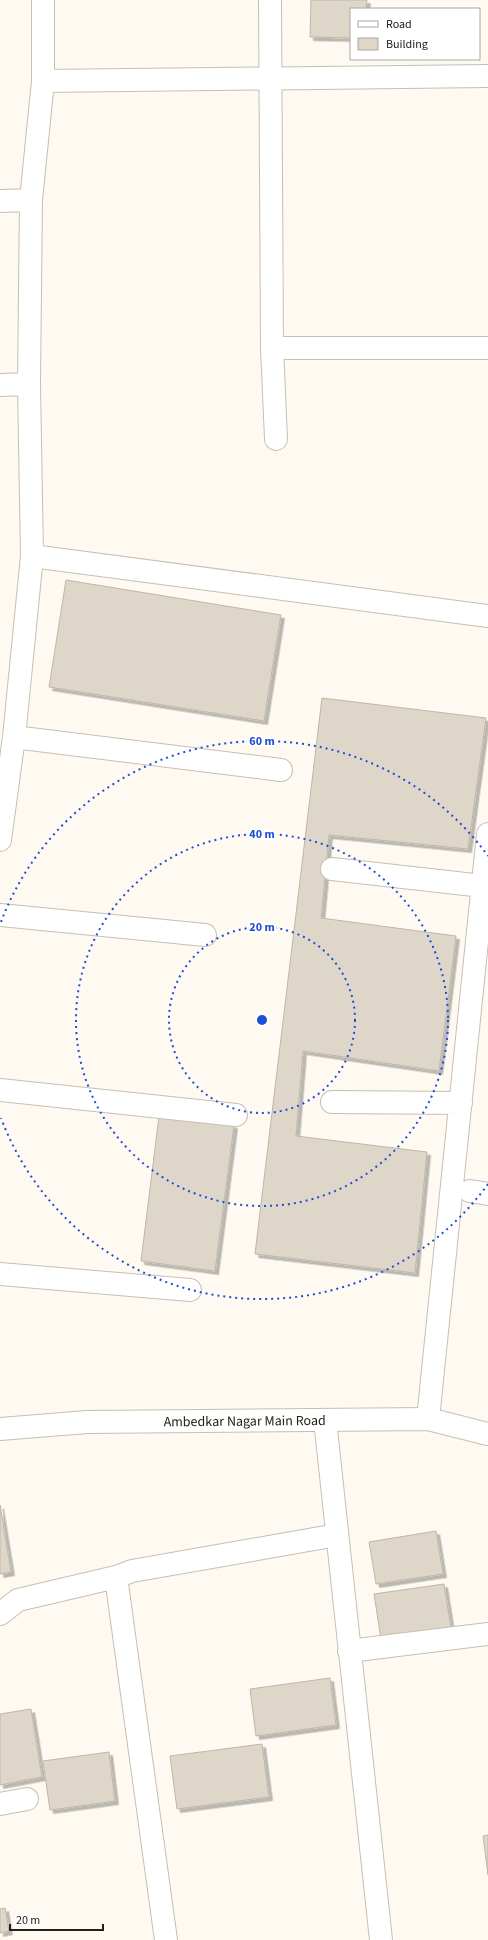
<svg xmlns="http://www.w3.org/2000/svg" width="488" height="1940" viewBox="0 0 488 1940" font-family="'Source Sans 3',sans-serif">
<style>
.building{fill:#ded6c8;stroke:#beb6a9;filter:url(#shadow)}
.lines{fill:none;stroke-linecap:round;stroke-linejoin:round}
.street-casing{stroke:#c7bfb2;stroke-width:24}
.secondary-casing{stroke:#c7bfb2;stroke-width:24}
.street{stroke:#fff;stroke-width:22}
.secondary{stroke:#fff;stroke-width:22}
.ring{fill:none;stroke:#1d4ed8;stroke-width:2;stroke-dasharray:2 4}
.labels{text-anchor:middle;stroke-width:4;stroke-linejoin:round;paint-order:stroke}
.street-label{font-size:14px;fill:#23201b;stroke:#fff}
.centre{fill:#1d4ed8;stroke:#fff;stroke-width:2}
.ring-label{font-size:12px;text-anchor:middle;font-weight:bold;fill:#1d4ed8;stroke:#fff;stroke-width:4;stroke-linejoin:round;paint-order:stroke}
</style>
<defs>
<filter id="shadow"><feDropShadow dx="3.5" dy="3.5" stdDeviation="0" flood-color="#0004"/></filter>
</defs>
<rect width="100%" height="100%" fill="#fefaf1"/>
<path class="building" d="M311,0H367L366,9H351V38L310,37Z
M66,580L281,615L264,721L49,687Z
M322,698L486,718L468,849L329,835L321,918L456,936L439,1071L303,1051L296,1136L427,1152L415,1273L255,1254Z
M159,1116L234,1125L215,1271L141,1261Z
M0,1505L11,1572L0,1574Z
M436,1531L443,1574L376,1584L369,1542Z
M444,1584L451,1628L381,1639L374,1594Z
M330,1678L336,1725L256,1736L250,1689Z
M31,1709L42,1777L0,1785V1714Z
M262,1744L269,1797L177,1809L170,1756Z
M109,1752L115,1801L50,1810L43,1761Z
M488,1835V1875L483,1836Z
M5,1908L9,1931L0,1933V1909Z"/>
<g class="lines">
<g class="street-casing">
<path id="street" d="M270,0L272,348L276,439
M43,81L488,76
M0,201L31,200
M272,348H488
M0,385L29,384
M32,556L488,616
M14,737L281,770
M0,840L14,737L32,556L29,384L31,200L43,81V0
M332,869L483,886
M0,915L205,935
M0,1090L236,1115
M332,1102L461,1103
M470,1191L488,1194
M0,1274L190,1290
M428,1419L488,834
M325,1420L381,1940
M116,1577L166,1940
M0,1614L18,1600L116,1577L132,1571L337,1535
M349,1651L488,1634
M0,1804L27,1799"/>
</g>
<g class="secondary-casing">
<g id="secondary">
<path id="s1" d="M0,1429L87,1422L428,1419L488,1434"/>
</g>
</g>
<use href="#street" class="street"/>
<use href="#secondary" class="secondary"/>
</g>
<g class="ring">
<circle cx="262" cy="1020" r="93"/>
<circle cx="262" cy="1020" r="186"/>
<path d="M488 1184A279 279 0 0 1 1 1118M1 922A279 279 0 0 1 488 856"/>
</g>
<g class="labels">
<g class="street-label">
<text dy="5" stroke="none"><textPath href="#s1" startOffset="245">Ambedkar Nagar Main Road</textPath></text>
</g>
</g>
<circle cx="262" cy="1020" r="6" class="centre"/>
<g class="ring-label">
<text x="262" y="745">60 m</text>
<text x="262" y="838">40 m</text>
<text x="262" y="931">20 m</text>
</g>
<rect x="350" y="8" width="130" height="52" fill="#ffffff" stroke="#a7a6a4"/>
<rect x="358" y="21" width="20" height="6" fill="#ffffff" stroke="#a7a6a4"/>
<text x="386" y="28" font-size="12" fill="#23201b">Road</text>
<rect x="358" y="38" width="20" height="12" fill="#ded6c8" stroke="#a7a6a4"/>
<text x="386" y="48" font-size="12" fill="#23201b">Building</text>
<path d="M10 1924v6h93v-6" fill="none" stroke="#23201b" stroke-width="2"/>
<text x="16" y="1924" font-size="12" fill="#23201b" stroke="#ffffff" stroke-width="3" paint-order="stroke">20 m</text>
</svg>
